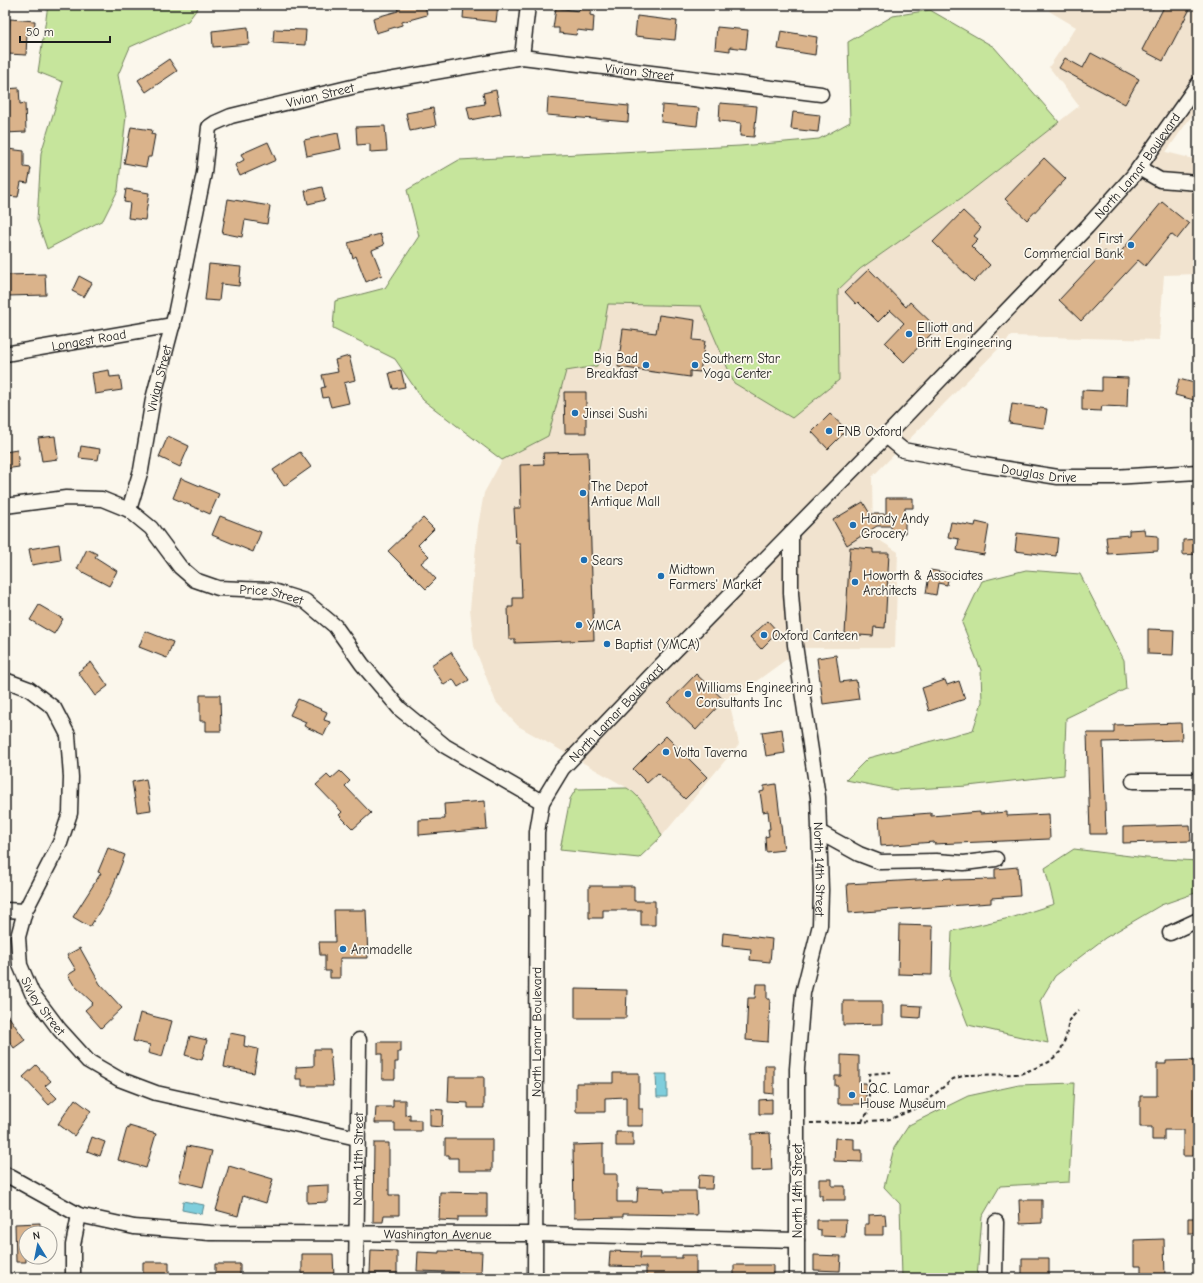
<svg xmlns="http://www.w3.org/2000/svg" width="1203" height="1283" viewBox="0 0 1203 1283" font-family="'Comic Neue',sans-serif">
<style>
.built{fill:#f1e3cf}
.green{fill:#c6e59c;stroke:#71805c}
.water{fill:#7fcedc;stroke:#57878f}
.building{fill:#dab38b;stroke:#1c1c1c}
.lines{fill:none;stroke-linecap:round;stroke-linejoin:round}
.minor-casing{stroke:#1c1c1c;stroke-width:17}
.path{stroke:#1c1c1c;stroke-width:2;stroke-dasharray:4 3;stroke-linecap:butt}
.minor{stroke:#fbf7ec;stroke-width:14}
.poi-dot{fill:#1f6fb2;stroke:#fbf7ec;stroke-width:1.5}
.labels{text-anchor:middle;stroke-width:3.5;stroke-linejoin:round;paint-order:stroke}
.street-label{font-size:13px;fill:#1c1c1c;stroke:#fbf7ec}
.poi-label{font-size:13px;fill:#1c1c1c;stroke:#fbf7ec;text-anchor:start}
</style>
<rect width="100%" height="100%" fill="#fbf7ec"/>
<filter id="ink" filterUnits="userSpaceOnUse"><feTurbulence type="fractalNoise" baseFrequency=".025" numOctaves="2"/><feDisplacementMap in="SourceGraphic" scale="8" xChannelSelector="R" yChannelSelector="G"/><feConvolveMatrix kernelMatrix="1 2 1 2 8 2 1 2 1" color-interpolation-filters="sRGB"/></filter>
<g filter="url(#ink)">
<path class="built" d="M1052,5H1198V107L1166,152L1198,160V274L1164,275L1159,340L1011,336L872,477L873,536L898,552L895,648H802L729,701L739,744L662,836L654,821L633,791L518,726L496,702L474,646L470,609L478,526L484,493L502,460L548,436L565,371L597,365L608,304L701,306L734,383L838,380V290L860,269L967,194L1079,106L1049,67L1076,27L1049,11Z"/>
<path class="green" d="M48,5H200L188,21L130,47L118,75L126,116L118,190L103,220L47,249L37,220L41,153L63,82L38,72Z
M930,10L994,47L1059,122L967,194L860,269L838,290L839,380L792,418L734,383L701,306L608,304L597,366L566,371L548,436L502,460L423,400L395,359L333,328L335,301L385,288L419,236L407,190L459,160L740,146L819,139L850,122L848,42L893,16Z
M1026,570L1080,574L1124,660L1126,689L1066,718L1064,775L968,786L896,790L846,780L868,758L973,730L982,702L981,670L962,623L982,581Z
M627,788C643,797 654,820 662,836L639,858L560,850L570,799L576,789Z
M1074,849L1146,858L1198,861V892L1161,905L1105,938L1055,976L1040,1001L1048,1043L968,1025L950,979L952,931L1014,917L1054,904L1045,868Z
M1074,1083L1069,1182L1000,1186L982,1217L977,1278H902L900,1204L884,1187L894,1148L909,1125L968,1096L1019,1085Z"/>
<path class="water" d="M656,1074H667V1097H657Z
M183,1201L204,1205L202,1214L182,1210Z"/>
<path class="building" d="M397,5H425L427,15L402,22V25L376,33L373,18L398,11Z
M464,5H498L496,22L463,18Z
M580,5H591L590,15L594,16L593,32L577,30L576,35L559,33V28H553L556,8L579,11Z
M1165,5H1192L1163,61L1142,50Z
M637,16L677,21L675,40L635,36Z
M10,19L35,21L34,34H27L26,55L8,54Z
M248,27L249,44L213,47L212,31Z
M717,27L748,30L746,49L730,47V51L715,49Z
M274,29L306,30L305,45L273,43Z
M781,31L817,37L815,55L778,49Z
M1091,53L1139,79L1125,104L1059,68L1065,58L1083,68Z
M169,59L177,71L146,92L138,80Z
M19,88L20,104L25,103L26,132L5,133V89Z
M496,90L501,114L470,120L467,107L485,104L483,93Z
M548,98L629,106L628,122L547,115Z
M720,103L757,106L754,137L740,136L741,123L719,121Z
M662,105L699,108L697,126L661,122Z
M433,108L436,126L410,131L406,113Z
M793,112L820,115L818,132L791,129Z
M385,126L387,151L370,152V144L357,145L356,127Z
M131,127L152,130L151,134L155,135L151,157H148L146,167L124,163Z
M338,133L341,149L307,156L304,140Z
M268,142L276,160L240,176L235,165L244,160L241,154Z
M8,149L24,151V167L31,168L28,183L21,182L18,197L6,196L8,184H5L7,170H5V155H7Z
M1044,158L1066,179L1027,220L1005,199Z
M322,187L325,200L308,204L305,191Z
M126,189L149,193L145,220L128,218L130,203L124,202Z
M228,199L270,206L267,224L245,220L242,237L222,233Z
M1162,202L1189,224L1177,239L1171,234L1145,266L1138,260L1081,321L1059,300L1105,251L1114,260Z
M963,211L981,228L974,236L978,239L971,246L990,265L974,282L933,242Z
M380,234L384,245L372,250L382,275L366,282L356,256L353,258L348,243Z
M209,264L241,267L239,286L221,284L219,301L205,300Z
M869,269L906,307L910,302L937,328L904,362L885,343L904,323L890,310L878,322L858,302L856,304L845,292Z
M45,274L46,295L7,296L6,275Z
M79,276L92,283L84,297L72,291Z
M659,315L695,320L693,340L705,341L700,372L690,371V377L618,367L623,329L656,333Z
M349,356L355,380L344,383L349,403L331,407L328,397L323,398L321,388L325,387L322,375L338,372L335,360Z
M109,370L110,377L120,376L122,390L95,394L92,373Z
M401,370L405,387L393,389L389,373Z
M1102,377L1128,378L1127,407L1102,406L1101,411L1082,410V390L1102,391Z
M1179,379L1198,384V401L1175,395Z
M564,392H586V433H565Z
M1012,404L1047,409L1044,428L1009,423Z
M830,414L847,430L828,449L812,432Z
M55,436L58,459L42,461L38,438Z
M168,436L189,446L180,467L159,457Z
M81,446L100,449L98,460L79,458Z
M17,450L19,467L5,469V452Z
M300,452L311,467L284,486L273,470Z
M588,452L594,640L515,643V639H509L508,607H513V598H522L520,543H516L514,508H521L520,465L544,464L543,453Z
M181,478L219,494L210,514L173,498Z
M886,498H913V508H905V533H891V526H877L847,545L833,520L863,502L870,514H886Z
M220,516L261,532L253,552L212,535Z
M423,518L434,529L418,545L429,556L421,563L436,579L426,589L388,551Z
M951,522L975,526L976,522L989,525L984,555L957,550L959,539L948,537Z
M1144,529L1145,535L1158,536V551L1108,554L1106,537L1129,535V530Z
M1017,533L1058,538L1056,556L1015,551Z
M1198,539V554L1183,555V540Z
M59,544L61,560L32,565L29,549Z
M850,547L873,549V553H889L885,628L874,627L873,636L845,634Z
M87,549L97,554L95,557L117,571L109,586L77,569Z
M930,570L949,573L947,585L938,583L936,595L926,593Z
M39,605L63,619L54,634L30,620Z
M768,621L778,632L761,649L750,637Z
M1148,629L1174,630L1173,655L1148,654Z
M145,631L173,642L167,658L139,647Z
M451,652L469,680L458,687L453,679L444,685L431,665Z
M836,655L840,682L856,680L859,699L823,704L817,658Z
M91,662L108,686L95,696L78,672Z
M696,674L724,700L696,730L668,703Z
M945,680L947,685L959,681L965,699L929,711L922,688Z
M200,695H220L221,731H206V721H200Z
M298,699L327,712L324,720L330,722L324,735L304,726L306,722L290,715Z
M1181,723L1182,740L1103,742L1106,834H1090L1087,733H1114V725Z
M782,729L785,753L766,756L762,732Z
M666,736L707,777L685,799L658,773L647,783L633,769Z
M340,771L350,781L345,786L371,813L353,829L339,815L342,812L316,785L327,775L331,779Z
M146,779L151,810L137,812L132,782Z
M776,784L784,850L766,852L765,837L769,836L768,829H770L768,811L763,812L760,792L764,791V786Z
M485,801L487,829L419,835V820L445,819L444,804Z
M980,812V814L1007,812V816L1049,814L1050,839L934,844V842L881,846L879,817L931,813V816Z
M1190,825L1191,841L1123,843V827Z
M108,848L125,855L110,894L90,927L73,917L101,873L98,872Z
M1018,867L1020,896L991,898V903L849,913L847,884L952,878V880L995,879V869Z
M589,886H634V901H655V925H641V910H603V918H589Z
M334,910H366L368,958H340V978H330V971H325V955H320L319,942H335Z
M899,925L933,926L932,975L898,974Z
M723,933L772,939L770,962L750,960L751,949L722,946Z
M80,948L100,984L122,1008L101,1028L85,1010L93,1003L74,985L68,975L76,970L67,955Z
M756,984H767V999H770L768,1042L746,1040L748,998H755Z
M575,989L627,990L626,1018H575Z
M843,1001H882V1024L843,1025Z
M903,1005L921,1006L920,1018L903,1017Z
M5,1011L25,1040L14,1048L9,1041L5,1044Z
M140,1013L172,1021L162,1057L148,1053L150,1045L133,1041Z
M230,1033L245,1036L244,1046L258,1049L254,1073L224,1067Z
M190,1036L207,1040L202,1060L185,1055Z
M378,1042H401V1052H398V1062H395V1079H382V1054H378Z
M314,1049H330L333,1086H302V1079H296V1067L314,1066Z
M841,1055L859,1056V1083H866V1104H838V1086H835V1076H841Z
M1198,1060V1156H1183V1130H1164V1140H1152V1127H1140V1096H1157V1064H1166V1061Z
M36,1065L51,1081L45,1086L57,1098L49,1105L23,1077Z
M765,1065H774V1094L765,1093Z
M613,1073H639V1109H643V1126H626V1097L605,1098V1112H576V1083H613Z
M449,1077H484V1108H468V1103L448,1102Z
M75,1099L91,1111L74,1136L58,1124Z
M772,1099V1114H759V1100Z
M393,1100H405V1115L410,1114V1120H421V1131H395V1123H375L376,1107H393Z
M430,1109L443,1110L442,1127L430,1126Z
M129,1126L156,1134L146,1168L118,1160L127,1128L129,1129Z
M616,1132H633V1146H616Z
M770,1133L772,1170L751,1171V1134Z
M92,1137L105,1142L100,1156L87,1151Z
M835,1138L854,1139V1150H862V1162L834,1161Z
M445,1139H492V1171H458V1158H449V1155H445Z
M374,1143H389V1195H399V1215H384L383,1222H373Z
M603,1144V1174H617V1202H637L638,1187L664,1188V1191H696L697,1215L623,1214V1217L574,1218L573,1145Z
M187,1146L212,1151L203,1187L179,1181Z
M229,1166L273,1179L266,1203L243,1196L238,1216L216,1210Z
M699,1175L713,1176L712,1189H698Z
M819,1179H832V1186H845V1200H822V1195H819Z
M328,1185V1202L307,1203V1186Z
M440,1192L487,1193V1217H458V1221L439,1220Z
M1019,1200H1042V1223L1020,1224Z
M885,1214L886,1226H883V1235H865V1224H869V1215Z
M1188,1218H1198V1233H1188Z
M817,1220H846L845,1237L821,1236V1230L817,1229Z
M40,1223V1233H26V1262H16L15,1224Z
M1164,1239L1165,1278H1141V1266H1134V1240Z
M371,1250L397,1251V1273H370Z
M439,1251L482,1252L481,1273L417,1271L418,1252L439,1253Z
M610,1251L641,1252L640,1258H682V1255H696V1278H646V1267L609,1266Z
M302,1254H333L334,1278H302Z
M814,1255L841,1256L840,1271L814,1270Z
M1022,1258H1049V1278H1022Z
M143,1262H169V1278H143Z
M215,1264H240V1278H215Z
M734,1265H773V1278H734Z"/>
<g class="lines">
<g class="minor-casing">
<g id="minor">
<path d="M522,57L528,5"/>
<path d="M1139,168L1160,180L1198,183"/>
<path id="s1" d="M5,354L173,325"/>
<path id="s2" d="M886,436L903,450L983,465L1058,477H1113L1198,472"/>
<path id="s3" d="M5,506L66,498L102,499L129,510L151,528L180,567L195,580L218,588L270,590L305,601L335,626L362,664L400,709L445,746L542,802"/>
<path id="s4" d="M129,510L141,470L153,399L175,315L204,173L209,127L215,123L231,116L360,85L522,57L821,94"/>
<path id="s5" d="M791,533V593L795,645L818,797L821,890L820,925L803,993L797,1069V1278"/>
<path id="s6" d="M5,680L29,689L54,708L68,735L71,777L70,813L60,843L25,911L18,937L20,965L32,993L59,1029L88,1061L119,1079L156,1093L357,1138"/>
<path d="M1133,781H1198"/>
<path d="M819,832L859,854L880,862L936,861L964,863L996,859"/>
<path d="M5,910L25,911"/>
<path d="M1170,933L1198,920"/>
<path id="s7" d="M5,1174L79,1215L134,1227L210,1233L535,1234L797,1240"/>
<path d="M73,1278V1245L79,1215"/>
<path id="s8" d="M356,1278L359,1040"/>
<path id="s9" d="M535,1278L537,832L542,802L562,769L660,666L886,436L1087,227L1133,176L1198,84"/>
<path d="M995,1278L996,1222"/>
</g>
</g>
<path class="path" d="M862,1122L864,1117L869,1112V1074L891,1072
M810,1123L862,1122L891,1119L919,1107L953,1079L966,1075L1020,1074L1033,1069L1049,1062L1060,1052L1066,1037L1069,1020L1078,1011"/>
<use href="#minor" class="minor"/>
</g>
</g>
<g class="poi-dot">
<circle cx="1131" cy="245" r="4"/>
<circle cx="909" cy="334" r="4"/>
<circle cx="646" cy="365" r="4"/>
<circle cx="695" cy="365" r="4"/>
<circle cx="575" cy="413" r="4"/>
<circle cx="829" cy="431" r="4"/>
<circle cx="583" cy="493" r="4"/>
<circle cx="853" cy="525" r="4"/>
<circle cx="584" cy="560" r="4"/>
<circle cx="661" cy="576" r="4"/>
<circle cx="855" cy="582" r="4"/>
<circle cx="579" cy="625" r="4"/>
<circle cx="764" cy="635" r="4"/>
<circle cx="607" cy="644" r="4"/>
<circle cx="688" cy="694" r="4"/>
<circle cx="666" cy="752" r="4"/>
<circle cx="343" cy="949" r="4"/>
<circle cx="852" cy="1095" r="4"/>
</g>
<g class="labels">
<g class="street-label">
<text dy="5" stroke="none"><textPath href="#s4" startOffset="832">Vivian Street</textPath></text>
<text dy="5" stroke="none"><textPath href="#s4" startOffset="508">Vivian Street</textPath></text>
<text dy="5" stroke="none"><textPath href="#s9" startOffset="1349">North Lamar Boulevard</textPath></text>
<text dy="5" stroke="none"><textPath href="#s1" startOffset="85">Longest Road</textPath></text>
<text dy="5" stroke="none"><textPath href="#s4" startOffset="135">Vivian Street</textPath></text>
<text dy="5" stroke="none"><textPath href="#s2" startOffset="160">Douglas Drive</textPath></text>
<text dy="5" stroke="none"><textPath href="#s3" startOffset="302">Price Street</textPath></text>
<text dy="5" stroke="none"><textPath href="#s9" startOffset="593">North Lamar Boulevard</textPath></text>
<text dy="5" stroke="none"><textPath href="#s5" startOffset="338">North 14th Street</textPath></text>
<text dy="5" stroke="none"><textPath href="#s6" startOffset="376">Sivley Street</textPath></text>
<text dy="5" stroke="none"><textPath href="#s9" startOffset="246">North Lamar Boulevard</textPath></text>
<text dy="5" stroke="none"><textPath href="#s8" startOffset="119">North 11th Street</textPath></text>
<text transform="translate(797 1191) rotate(-90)" y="5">North 14th Street</text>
<text dy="5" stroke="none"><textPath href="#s7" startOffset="445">Washington Avenue</textPath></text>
</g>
<g class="poi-label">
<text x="1123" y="243" text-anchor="end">First<tspan x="1123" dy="15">Commercial Bank</tspan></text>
<text x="917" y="332">Elliott and<tspan x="917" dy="15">Britt Engineering</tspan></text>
<text x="638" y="363" text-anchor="end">Big Bad<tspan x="638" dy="15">Breakfast</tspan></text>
<text x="703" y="363">Southern Star<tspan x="703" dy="15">Yoga Center</tspan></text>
<text x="583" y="418">Jinsei Sushi</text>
<text x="837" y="436">FNB Oxford</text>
<text x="591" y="491">The Depot<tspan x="591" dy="15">Antique Mall</tspan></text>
<text x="861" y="523">Handy Andy<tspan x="861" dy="15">Grocery</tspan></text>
<text x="592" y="565">Sears</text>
<text x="669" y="574">Midtown<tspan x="669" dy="15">Farmers' Market</tspan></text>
<text x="863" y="580">Howorth &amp; Associates<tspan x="863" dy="15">Architects</tspan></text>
<text x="587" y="630">YMCA</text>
<text x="772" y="640">Oxford Canteen</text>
<text x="615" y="649">Baptist (YMCA)</text>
<text x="696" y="692">Williams Engineering<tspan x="696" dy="15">Consultants Inc</tspan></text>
<text x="674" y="757">Volta Taverna</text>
<text x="351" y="954">Ammadelle</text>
<text x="860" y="1093">L.Q.C. Lamar<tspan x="860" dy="15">House Museum</tspan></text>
</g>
</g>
<rect width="1203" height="1283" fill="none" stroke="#fbf7ec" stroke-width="20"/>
<rect x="10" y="10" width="1183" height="1263" fill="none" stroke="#1c1c1c" stroke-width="1.5" filter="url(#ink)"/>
<g transform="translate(38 1245) rotate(350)"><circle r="19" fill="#fbf7ec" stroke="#a29f99"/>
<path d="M0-3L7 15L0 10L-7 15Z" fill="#1f6fb2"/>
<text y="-6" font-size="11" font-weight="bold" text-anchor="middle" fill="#1c1c1c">N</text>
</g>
<path d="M20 36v6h90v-6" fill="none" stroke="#1c1c1c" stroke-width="2"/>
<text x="26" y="36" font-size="12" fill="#1c1c1c" stroke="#fbf7ec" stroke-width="3" paint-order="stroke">50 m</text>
</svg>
